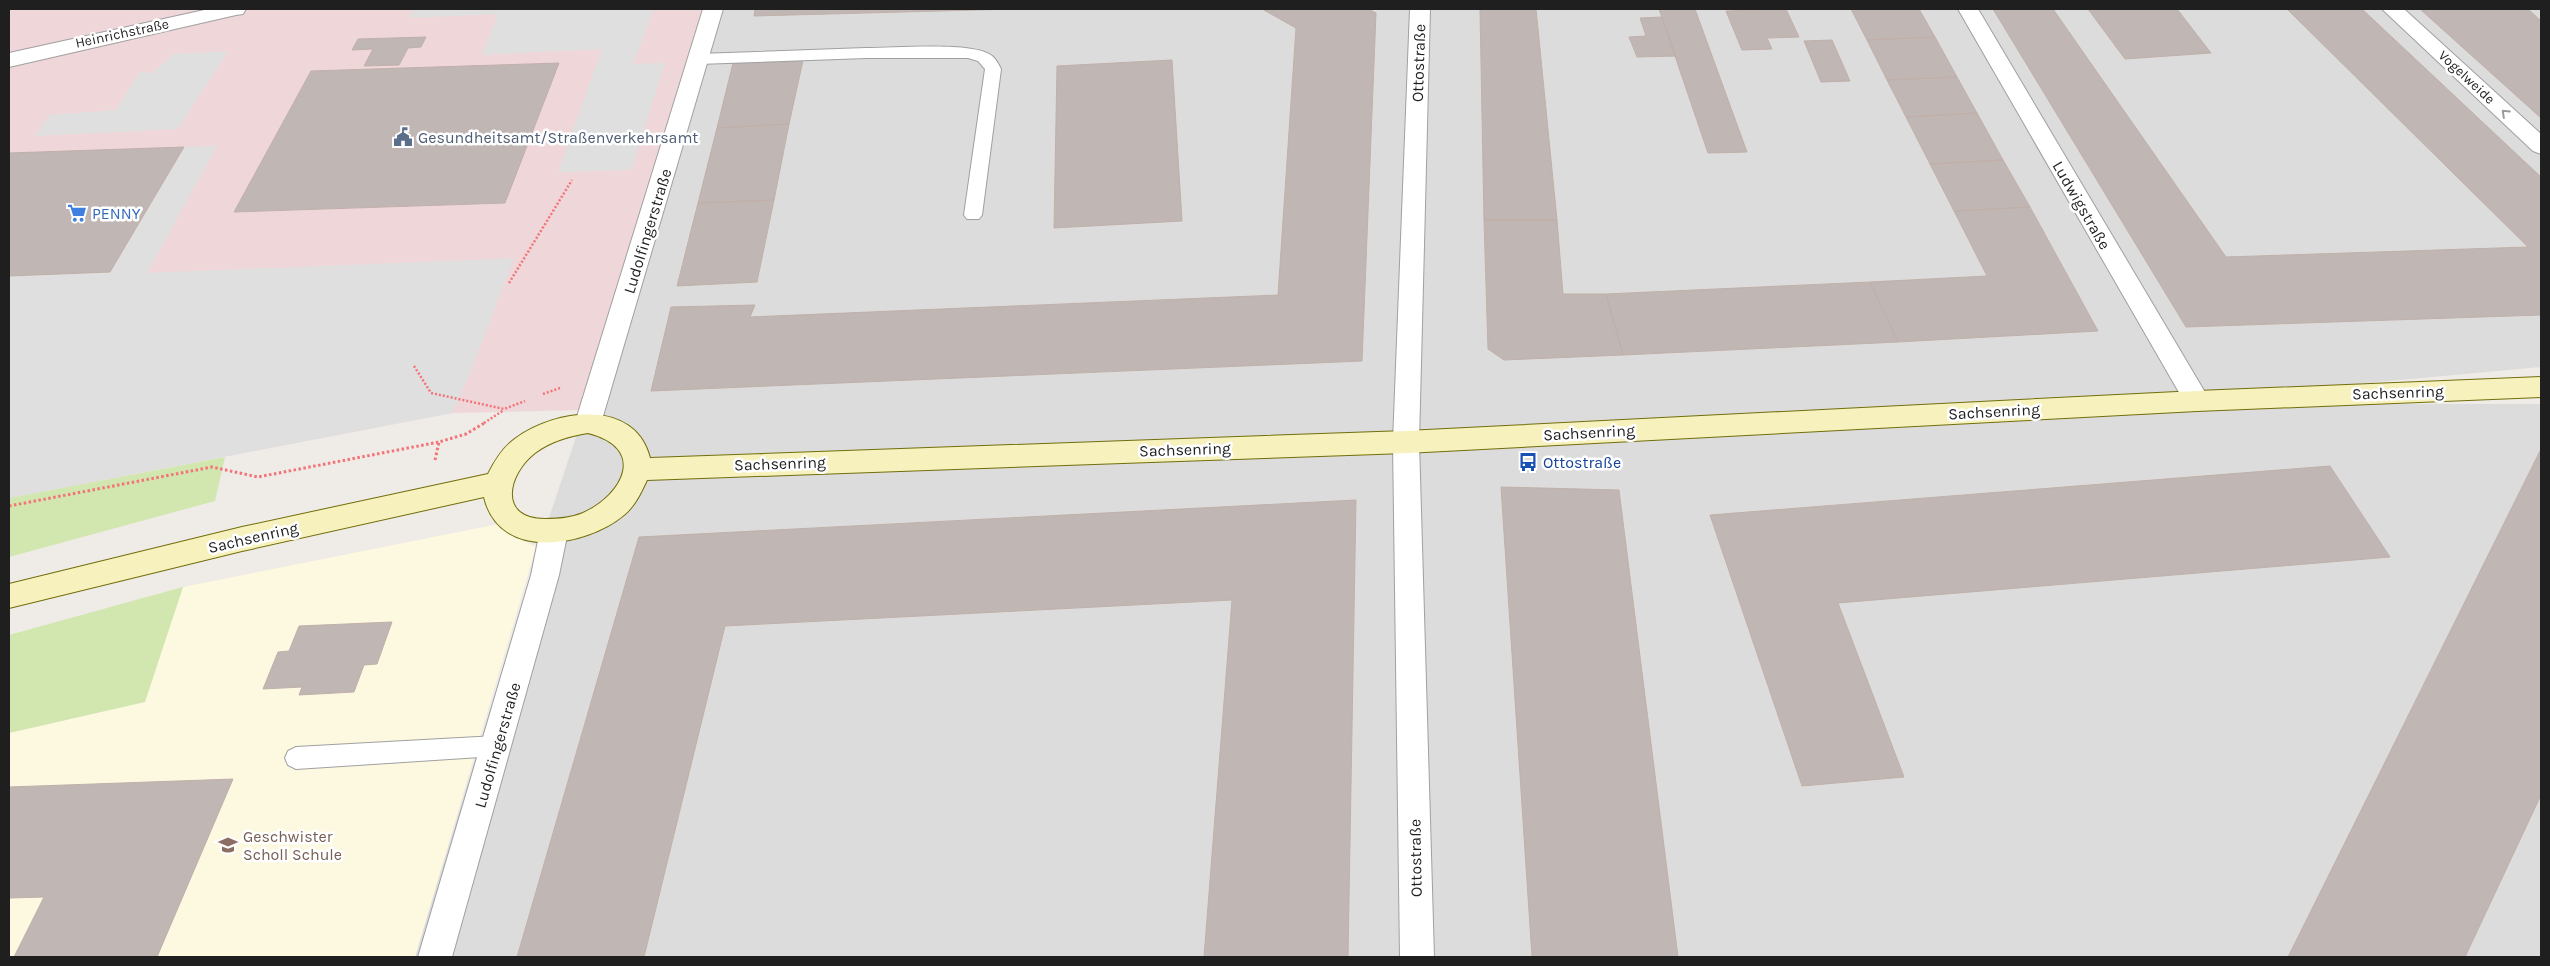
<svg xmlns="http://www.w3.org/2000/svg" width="2550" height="966" viewBox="0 0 2550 966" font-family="Karla,sans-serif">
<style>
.residential{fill:#dddcdc}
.commercial{fill:#efd6d9}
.education{fill:#fdf9e1}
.grass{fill:#d2e7af}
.parking{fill:#dfdfdf}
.building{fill:#c0b6b3;stroke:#c0b0a9}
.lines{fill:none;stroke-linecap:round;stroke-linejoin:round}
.lane-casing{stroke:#a0a0a0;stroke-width:2}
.street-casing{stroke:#a0a0a0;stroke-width:2}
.secondary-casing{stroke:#726e0b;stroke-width:2}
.path-far1{stroke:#f37478;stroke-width:2.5;stroke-dasharray:2 2;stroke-linecap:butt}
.path{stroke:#f37478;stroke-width:3;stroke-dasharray:2.5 2.5;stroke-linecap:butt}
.lane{fill:#fff;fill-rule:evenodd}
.street{fill:#fff;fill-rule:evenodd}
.secondary{fill:#f6f1bd;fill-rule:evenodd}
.oneway{stroke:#9a9a9a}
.labels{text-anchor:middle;stroke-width:5;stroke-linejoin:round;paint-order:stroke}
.far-street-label{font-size:14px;fill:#1f1f1f;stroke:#fff}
.street-label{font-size:16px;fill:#1f1f1f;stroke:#fff}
.service-label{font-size:16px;fill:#4e5e75;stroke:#fff;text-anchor:start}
.shop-label{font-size:16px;fill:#366cbe;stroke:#fff;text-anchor:start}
.transit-label{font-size:16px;fill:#164399;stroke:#fff;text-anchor:start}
.education-label{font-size:16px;fill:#785e54;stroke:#fff;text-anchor:start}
</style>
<rect width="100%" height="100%" fill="#efebe6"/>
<path class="residential" d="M704,9H2404L2541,139V367L2192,399L1401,445L1412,957H415L540,545L584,413Z
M2405,9H2541V136Z
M2197,404H2541V957H1421L1411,445Z"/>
<path class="commercial" d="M9,9H704L644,212L580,410L452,413L9,498Z"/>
<path class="education" d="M499,524L518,538L536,547L415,957H9V733L144,702L183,587Z"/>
<path class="grass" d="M225,457L215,501L9,557V498Z
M183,587L145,702L9,733V635Z"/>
<path class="parking" d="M413,9H654L633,64L665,63L631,170L558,172L602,49L482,55L498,14L409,18Z
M228,51L178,129L35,136L49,115L116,110L140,72L152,73L174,54Z
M217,146L147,273L514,258L468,378L452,413L9,498V276L110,272L184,147Z"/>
<path class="building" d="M755,9H1015L754,16Z
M1262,9H1368L1376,13L1362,361L651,391L671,307L755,305L750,317L1278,295L1296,28Z
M1480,9H1536L1557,220H1484Z
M1659,9H1695L1747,152L1708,153Z
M1786,9L1799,37L1767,38L1772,49L1742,50L1726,11Z
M1851,9H1919L1935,37L1867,40Z
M1993,9H2053L2226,257L2528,247L2287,9H2362L2541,177V315L2186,327Z
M2088,9H2177L2211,53L2125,59Z
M2420,9H2528L2541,21V118Z
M1662,17L1676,56L1637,57L1629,37L1646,36L1640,18Z
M426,37L421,47L408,48L399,65L364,66L373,49L352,50L358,39Z
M1935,37L1957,77L1887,80L1867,40Z
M1832,40L1850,81L1821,82L1804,41Z
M804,56L789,124L717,128L734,59Z
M1172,60L1182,221L1054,228L1057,66Z
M559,63L505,203L234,212L311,71Z
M1957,77L1977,113L1906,117L1887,80Z
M1977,113L2003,160L1930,164L1906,117Z
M789,124L774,200L698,203L717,128Z
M184,147L110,272L9,276V153Z
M2003,160L2030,207L1954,211L1930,164Z
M774,200L757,282L677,286L698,203Z
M2030,207L2098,331L1898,342L1870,282L1987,276L1954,211Z
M1484,220H1557L1563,294H1606L1623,355L1504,360L1488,349Z
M1870,282L1898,342L1623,355L1606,294Z
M2541,449V795L2465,957H2288Z
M2330,466L2390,557L1838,603L1904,777L1802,786L1710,515Z
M1501,487L1619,490L1678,957H1532Z
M1356,500L1348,957H1204L1232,600L725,626L644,957H517L639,537Z
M392,622L377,664L364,665L354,692L299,695L302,687L263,689L278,652L289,651L299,626Z
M233,779L157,957H14L44,897L9,898V787Z"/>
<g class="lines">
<g class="lane-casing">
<path id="lane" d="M866,48C893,48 969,42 989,54C995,57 998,63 1001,69L982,215L979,219H967L964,215L985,69L978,61L968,58H866L698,64L690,59L698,54Z
M496,736L504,739L507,746L504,753L496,756L296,769L288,765L285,758L288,751L296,747Z"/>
</g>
<g class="street-casing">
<path id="street" d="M209,9H246L243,14L236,15L9,67V53Z
M703,9H723L601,423L597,430L588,433L579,430L575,423Z
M1410,9H1430L1419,442L1434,957H1400L1393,442Z
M1958,9H1978L2206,394L2210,401L2206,408L2197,411L2188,408Z
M2382,9H2404L2541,134V154L2533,151Z
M554,519L564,523L568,531L559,575L452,957H418L531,575L540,531L544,523Z"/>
</g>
<g class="secondary-casing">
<path id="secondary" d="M2541,377V397L2197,411L1406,453L647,480C641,493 635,506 624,515C586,547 499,562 484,497L242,551L9,608V584L242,527L488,474C495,460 503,447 516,438C556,409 635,398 650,458L1406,431L2197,391ZM588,433C647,448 624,494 583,513C571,518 558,519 545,519C498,519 507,475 535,453C551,441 569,436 588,433Z"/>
</g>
<path class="path-far1" d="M509,283L572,180
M414,366L431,393L504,409L525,401
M543,394L560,388
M484,423L504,410"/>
<path class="path" d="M435,460L439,442L466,434L486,422
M9,506L212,467L258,477L439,442"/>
<use href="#lane" class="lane"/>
<use href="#street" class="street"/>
<use href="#secondary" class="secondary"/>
</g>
<defs><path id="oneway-chevron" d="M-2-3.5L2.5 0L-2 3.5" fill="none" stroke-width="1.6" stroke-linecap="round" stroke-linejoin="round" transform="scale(1.25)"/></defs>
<use class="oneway" href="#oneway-chevron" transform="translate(2505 113) rotate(-137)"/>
<defs>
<g id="civic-bare" transform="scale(1.5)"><path d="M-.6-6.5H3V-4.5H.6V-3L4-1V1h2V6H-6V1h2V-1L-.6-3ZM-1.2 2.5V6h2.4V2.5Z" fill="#5c6f8a" stroke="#fff" stroke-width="2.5" paint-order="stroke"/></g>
<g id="supermarket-bare" transform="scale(1.5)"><path d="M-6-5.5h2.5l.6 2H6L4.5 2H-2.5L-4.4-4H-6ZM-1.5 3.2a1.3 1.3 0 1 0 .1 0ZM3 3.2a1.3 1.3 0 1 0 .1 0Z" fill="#3f7fe0" stroke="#fff" stroke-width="2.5" paint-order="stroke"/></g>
<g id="bus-bare" transform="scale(1.5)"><path d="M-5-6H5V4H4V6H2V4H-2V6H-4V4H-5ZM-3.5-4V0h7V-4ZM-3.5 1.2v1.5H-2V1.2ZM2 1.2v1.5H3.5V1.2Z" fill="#1a4fb4" stroke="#fff" stroke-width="2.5" paint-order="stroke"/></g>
<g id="school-bare" transform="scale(1.5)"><path d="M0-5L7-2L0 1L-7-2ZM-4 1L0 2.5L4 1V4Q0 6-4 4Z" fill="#8d6e63" stroke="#fff" stroke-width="2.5" paint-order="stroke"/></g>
</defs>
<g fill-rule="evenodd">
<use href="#civic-bare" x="403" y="137"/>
<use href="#supermarket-bare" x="77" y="213"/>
<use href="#bus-bare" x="1528" y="462"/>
<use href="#school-bare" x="228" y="845"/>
</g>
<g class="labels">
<g class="far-street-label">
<text transform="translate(122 33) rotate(-12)" y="5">Heinrichstraße</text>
<text transform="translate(2467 77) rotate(43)" y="5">Vogelweide</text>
</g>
<g class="street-label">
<text transform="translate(1418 63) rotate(-88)" y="6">Ottostraße</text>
<text transform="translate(2082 205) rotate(60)" y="6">Ludwigstraße</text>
<text transform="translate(647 231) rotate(-73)" y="6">Ludolfingerstraße</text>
<text transform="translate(2398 392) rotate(-2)" y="6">Sachsenring</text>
<text transform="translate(1994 411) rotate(-3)" y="6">Sachsenring</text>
<text transform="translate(1589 432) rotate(-3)" y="6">Sachsenring</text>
<text transform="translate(1185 449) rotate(-2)" y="6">Sachsenring</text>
<text transform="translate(780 463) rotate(-2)" y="6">Sachsenring</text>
<text transform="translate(253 537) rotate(-13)" y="6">Sachsenring</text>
<text transform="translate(497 745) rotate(-74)" y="6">Ludolfingerstraße</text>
<text transform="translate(1415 858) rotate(-91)" y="6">Ottostraße</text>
</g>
<g class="service-label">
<text x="418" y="143">Gesundheitsamt/Straßenverkehrsamt</text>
</g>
<g class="shop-label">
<text x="92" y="219">PENNY</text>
</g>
<g class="transit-label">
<text x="1543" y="468">Ottostraße</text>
</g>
<g class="education-label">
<text x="243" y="842">Geschwister<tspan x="243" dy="18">Scholl Schule</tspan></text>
</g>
</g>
<rect width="2550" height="966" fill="none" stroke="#1f1f1f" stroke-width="20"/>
</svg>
